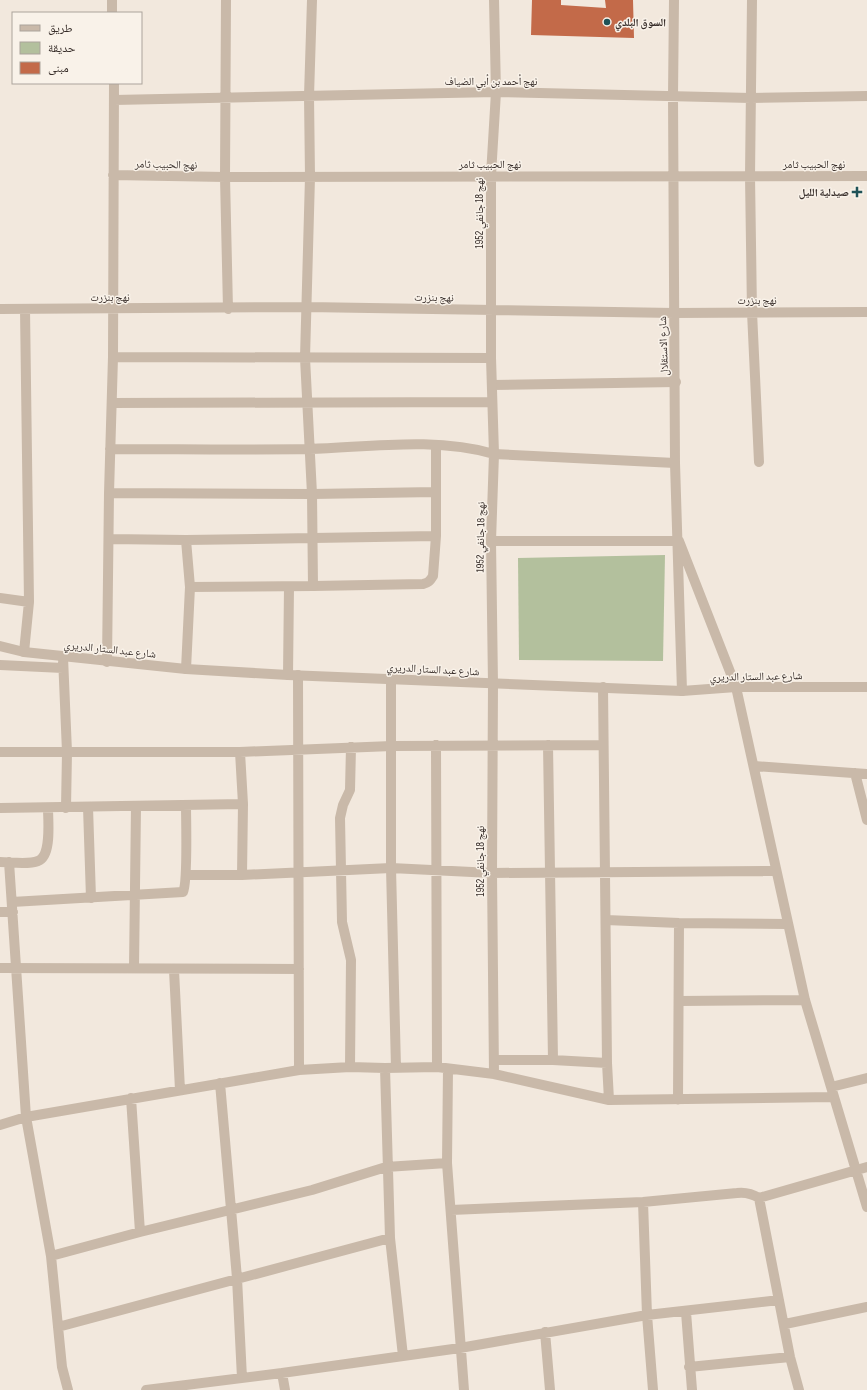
<svg xmlns="http://www.w3.org/2000/svg" width="867" height="1390" viewBox="0 0 867 1390" font-family="'Sofia Sans Condensed','Noto Naskh Arabic',sans-serif">
<style>
.green{fill:#b3c09d}
.building{fill:#c36a49}
.lines{fill:none;stroke-linecap:round;stroke-linejoin:round}
.pedestrian{stroke:#c9b9a9;stroke-width:10}
.minor{stroke:#c9b9a9;stroke-width:10}
.tertiary{stroke:#c9b9a9;stroke-width:10}
.poi-dot{fill:#1f5257;stroke:#f9f2e9;stroke-width:1.5}
.labels{text-anchor:middle;stroke-width:3;stroke-linejoin:round;paint-order:stroke}
.poi-label{font-size:11px;font-weight:bold;fill:#372d29;stroke:#f9f2e9;text-anchor:start}
.street-label{font-size:11px;fill:#372d29;stroke:#f9f2e9}
</style>
<rect width="100%" height="100%" fill="#f2e8dd"/>
<path class="green" d="M665,555L663,661L519,660L518,558Z"/>
<path class="building" d="M532,0H561V5L606,8L605,0H633L634,38L531,35Z"/>
<g class="lines">
<path class="pedestrian" d="M492,385L676,382
M494,454L675,463
M312,494L436,492
M313,538L436,536
M313,586L423,584C428,583 430,581 433,576L436,536V445
M288,675L289,587"/>
<path class="minor" d="M112,0V13
M226,0L225,177L228,309
M674,0L673,96L675,463L682,691
M752,0L750,176L752,312L759,462
M114,100L496,92L751,98L867,96
M113,175L225,177L867,176
M0,309L307,307L674,313L867,312
M113,357L491,358
M112,403L492,402
M110,449C177,449 244,450 310,449C371,447 435,437 494,454
M109,493L312,494
M109,539L186,540L313,538
M491,541H679L736,687L805,1000L867,1207
M190,587L313,586L312,494L305,358L310,177L309,96L312,0
M0,598L29,602
M24,652L29,602L25,309
M63,657L67,752L66,808
M107,662L109,493L113,357L114,83
M0,665L63,668
M186,669L190,587L186,540
M298,675L299,1070
M391,678V868L396,1068
M603,687L607,1063L609,1100
M436,745L437,1067
M548,745L553,1060
M0,752H240L392,746L602,745
M240,752L243,804L242,875
M754,766L867,774
M855,773L867,820
M88,807L91,898
M0,808L243,804
M0,862C11,862 28,865 38,861C52,856 48,821 48,808
M9,862L26,1117L51,1256L62,1367L68,1390
M186,875H242L391,868L492,873L775,871
M12,902L183,892C188,883 186,820 186,805
M0,912H13
M606,920L679,923L787,924
M0,968L299,969
M134,968L136,806
M174,970L180,1090
M680,1001L805,1000
M495,1060H553L607,1063
M350,1067L351,960L342,922L340,818L343,805L350,790L351,747
M385,1068L390,1238L403,1356
M448,1069L447,1163L464,1390
M494,1074L492,873L493,684L491,541L494,454L491,358V175L496,92L494,0
M220,1083L237,1278L242,1378
M831,1087L867,1078
M131,1098L140,1232
M678,1100L679,923
M0,1125L26,1117L299,1070L350,1067L385,1068L437,1067L494,1074L609,1100L834,1097
M759,1198L867,1167
M643,1202L647,1315L653,1390
M451,1210L643,1202L737,1193C745,1192 751,1193 759,1198L790,1357L799,1390
M51,1256L140,1232L312,1190L386,1167L447,1163
M686,1312L692,1390
M785,1324L867,1307
M58,1327L390,1238
M545,1332L550,1390
M689,1367L790,1357
M282,1373L285,1390
M146,1390L282,1373L460,1348L647,1315L779,1300"/>
<path class="tertiary" d="M0,646L24,652L186,669L288,675L682,691L736,687H867"/>
</g>
<g class="poi-dot">
<circle cx="607" cy="22" r="4"/>
<path d="M855 186h4v4h4v4h-4v4h-4v-4h-4v-4h4z"/>
</g>
<g class="labels">
<g class="poi-label">
<text x="615" y="26">السوق البلدي</text>
<text x="849" y="196" text-anchor="end">صيدلية الليل</text>
</g>
<g class="street-label">
<text x="491" y="85">نهج أحمد بن أبي الضياف</text>
<text transform="translate(166 164) rotate(1)" y="4">نهج الحبيب ثامر</text>
<text x="490" y="168">نهج الحبيب ثامر</text>
<text x="814" y="168">نهج الحبيب ثامر</text>
<text transform="translate(479 213) rotate(-90)" y="4">نهج 18 جانفي 1952</text>
<text x="110" y="301">نهج بنزرت</text>
<text transform="translate(434 297) rotate(1)" y="4">نهج بنزرت</text>
<text x="757" y="304">نهج بنزرت</text>
<text transform="translate(663 346) rotate(-92)" y="4">شارع الاستقلال</text>
<text transform="translate(480 537) rotate(-89)" y="4">نهج 18 جانفي 1952</text>
<text transform="translate(110 649) rotate(6)" y="4">شارع عبد الستار الدريري</text>
<text transform="translate(433 669) rotate(3)" y="4">شارع عبد الستار الدريري</text>
<text transform="translate(756 676) rotate(-1)" y="4">شارع عبد الستار الدريري</text>
<text transform="translate(480 861) rotate(-90)" y="4">نهج 18 جانفي 1952</text>
</g>
</g>
<rect x="12" y="12" width="130" height="72" fill="#f9f2e9" stroke="#aba39c"/>
<rect x="20" y="25" width="20" height="6" fill="#c9b9a9" stroke="#aba39c"/>
<text x="48" y="32" font-size="12" fill="#372d29">طريق</text>
<rect x="20" y="42" width="20" height="12" fill="#b3c09d" stroke="#aba39c"/>
<text x="48" y="52" font-size="12" fill="#372d29">حديقة</text>
<rect x="20" y="62" width="20" height="12" fill="#c36a49" stroke="#aba39c"/>
<text x="48" y="72" font-size="12" fill="#372d29">مبنى</text>
</svg>
